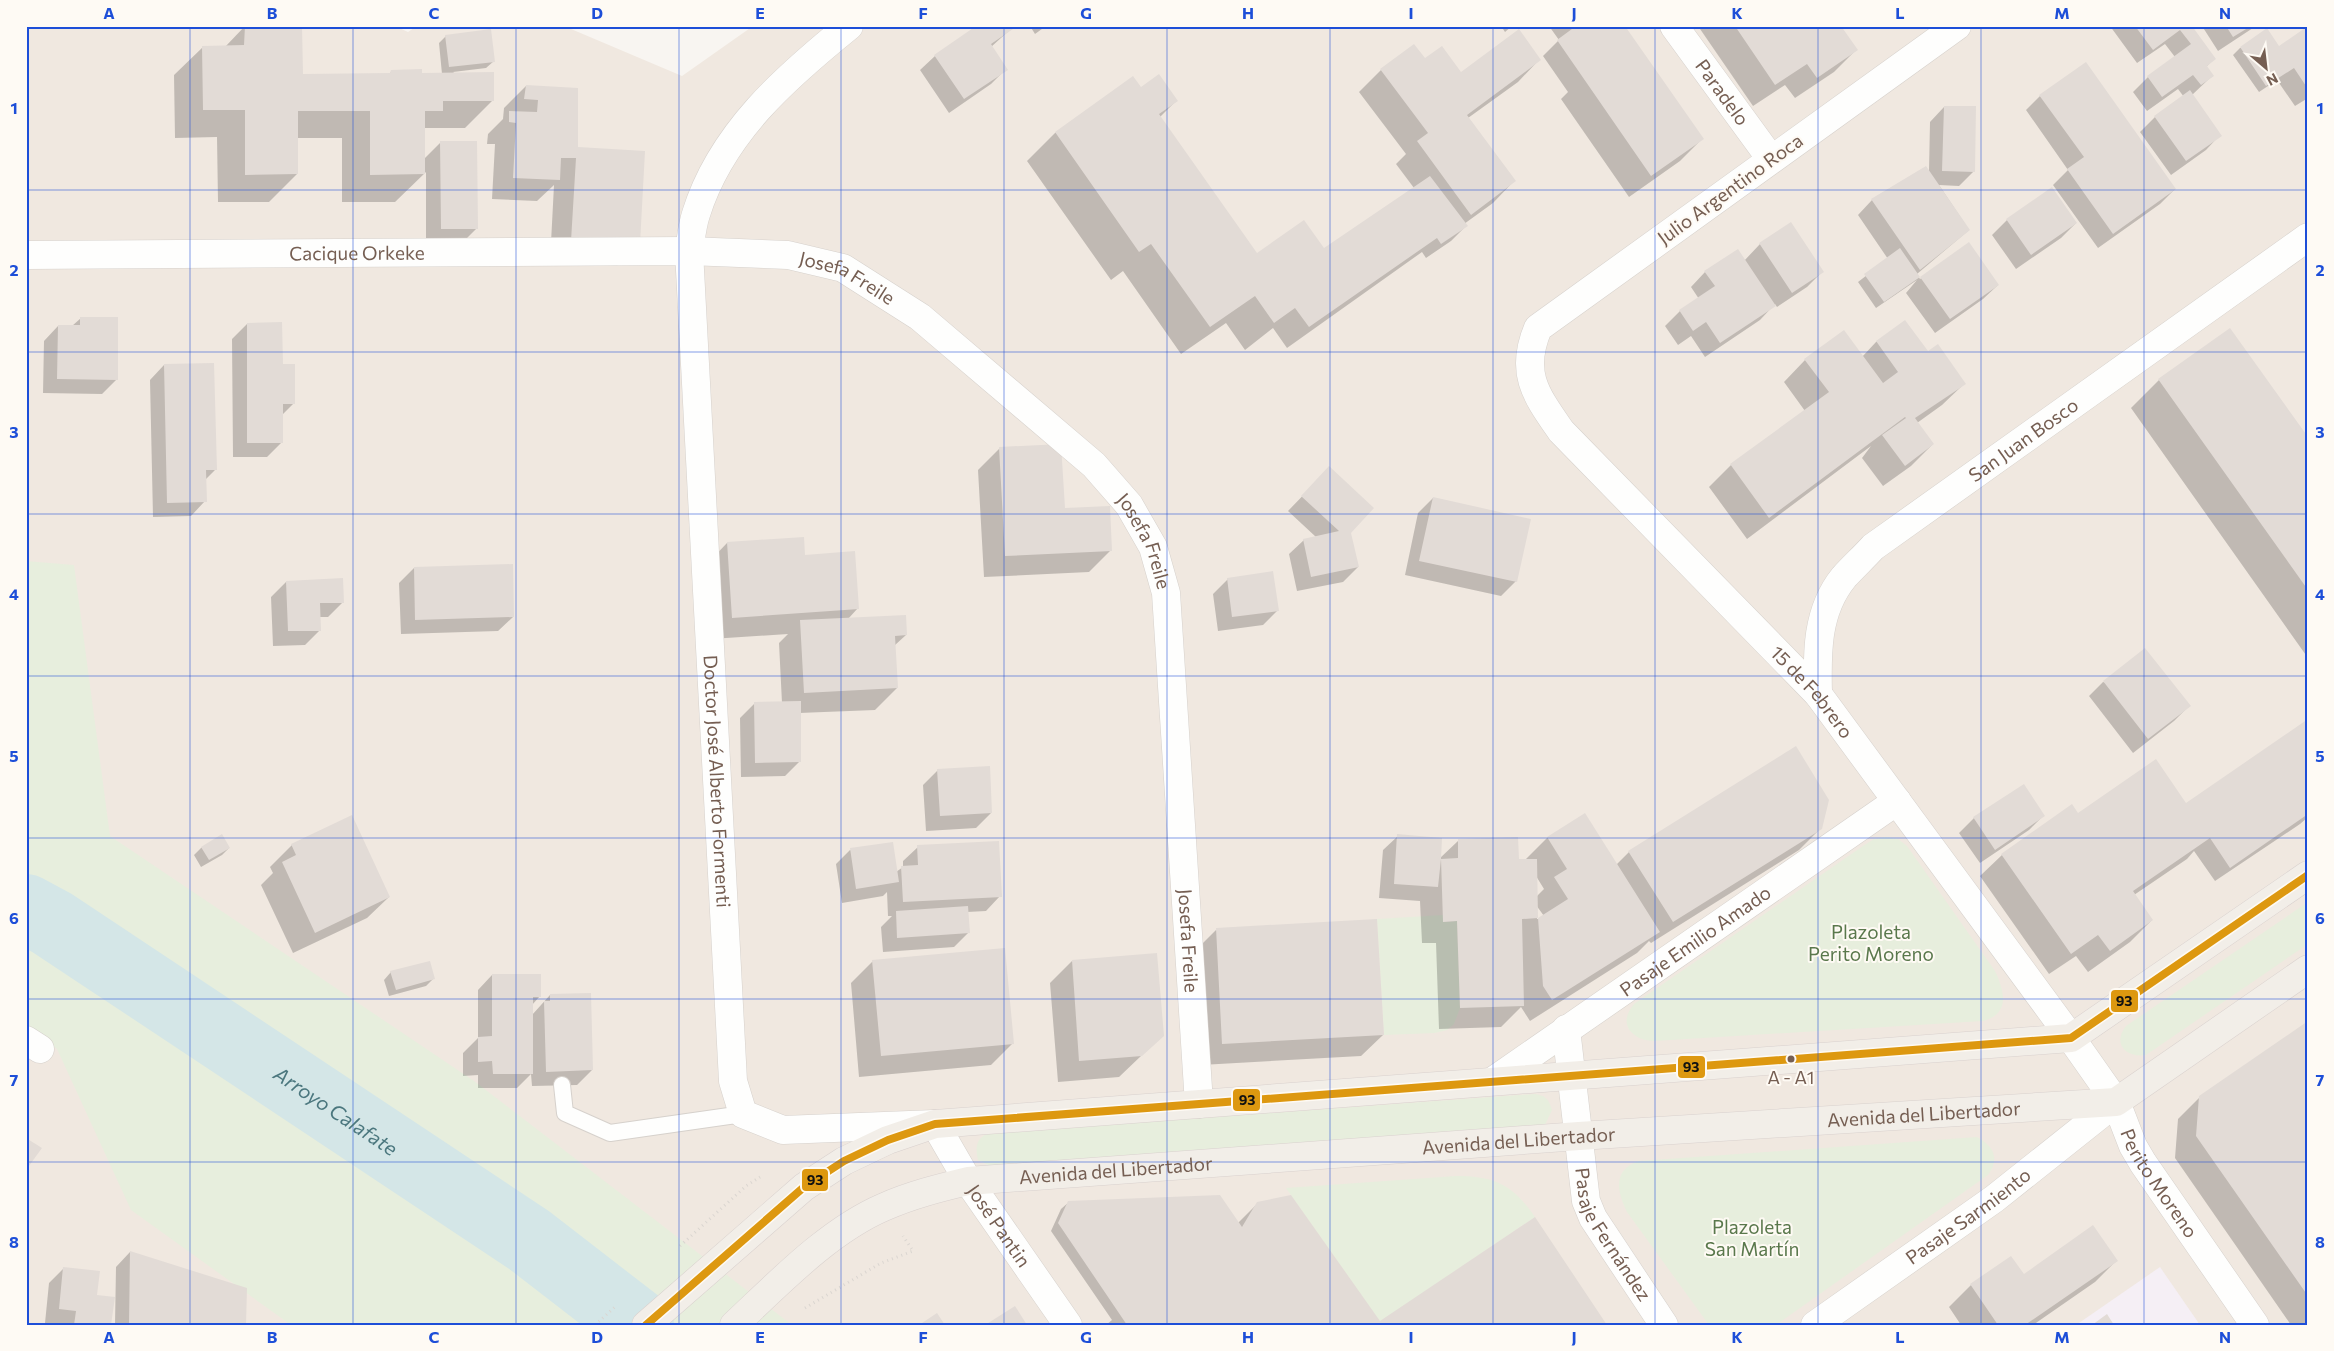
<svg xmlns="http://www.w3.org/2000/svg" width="2334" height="1351" viewBox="0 0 2334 1351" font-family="Commissioner,sans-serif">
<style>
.residential{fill:#f0e8e0}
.education{fill:#f5eff5}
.green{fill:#e7eedd}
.shadow{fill:#0003;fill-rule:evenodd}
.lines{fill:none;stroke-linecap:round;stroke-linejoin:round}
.river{stroke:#d4e6e7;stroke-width:70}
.building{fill:#e2dbd6}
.lane-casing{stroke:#d6d1cc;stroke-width:18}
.street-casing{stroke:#d6d1cc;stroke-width:29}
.primary-casing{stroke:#d9d1ce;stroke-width:29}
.path{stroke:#dad5d0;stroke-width:3;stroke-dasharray:1 4;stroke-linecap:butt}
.lane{stroke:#fefefd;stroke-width:16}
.street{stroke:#fefefd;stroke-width:28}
.primary{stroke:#f2eee8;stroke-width:28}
.bus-1-casing{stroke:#fefaf4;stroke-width:11}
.bus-1{stroke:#dd9810;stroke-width:8}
.grid{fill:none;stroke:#1d4ed8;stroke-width:1;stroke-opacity:0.55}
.bus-dot{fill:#755e52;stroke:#fefaf4;stroke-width:2}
.labels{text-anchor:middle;stroke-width:4;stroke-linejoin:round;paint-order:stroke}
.bus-label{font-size:18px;fill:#755e52;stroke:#fefaf4}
.street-label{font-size:19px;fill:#755e52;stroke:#fefaf4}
.park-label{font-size:19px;fill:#5a784c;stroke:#fefaf4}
.water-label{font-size:20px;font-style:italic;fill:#4b777e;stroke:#fefaf4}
.line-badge{stroke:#fefaf4;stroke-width:2}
.pale-badge-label{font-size:14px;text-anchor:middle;font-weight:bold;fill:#111}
.neatline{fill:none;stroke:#1d4ed8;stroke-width:2}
.grid-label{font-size:16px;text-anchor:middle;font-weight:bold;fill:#1d4ed8}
</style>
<rect width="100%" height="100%" fill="#f8f5f1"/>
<path class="residential" d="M26,26H395L408,32L417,26H564L682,76L753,26H2308V1325H26Z"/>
<path class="education" d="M2160,1267L2200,1325H2076Z"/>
<path class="green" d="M26,561L74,565L110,836L474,1081L792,1325H291L131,1210L57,1049L26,1028Z
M1886,837L1898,839L1907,846L1995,971C2005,992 2010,1014 1983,1021L1654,1041C1632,1040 1617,1024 1634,1004L1863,846L1874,839Z
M2308,902V944L2146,1055C2126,1058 2112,1044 2126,1026Z
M1443,915V922L1457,921L1460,1008L1454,1024L1447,1030L1435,1033L1384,1035L1377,919Z
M1534,1094C1545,1095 1549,1099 1552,1110L1545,1125L992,1167L978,1160C975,1147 976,1137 990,1133Z
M1977,1137C1994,1146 2000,1159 1988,1175L1776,1325H1709L1627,1212C1617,1191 1612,1170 1639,1161Z
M1456,1176C1495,1176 1513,1185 1535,1217L1380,1322L1286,1188Z"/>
<path class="shadow" d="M245,26L302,75H388L391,72L442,74L439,43L446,36L494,61L486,68L453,72L493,100L465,128H423L424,159L440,143L477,228L462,243L426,244V172L395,202H342V138H297V174L269,202H218L217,137L175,138L174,75L203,47H225Z
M978,26L1012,28L991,47L1006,69L991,84L949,113L920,70L935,56Z
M1030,26H1046L1035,34Z
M1501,26H1512L1505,32Z
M1549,26H1623L1702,139L1680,161L1629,197L1561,99L1568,92L1543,56L1559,40Z
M1698,26H1840L1856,50L1834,72L1795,98L1785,85L1753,106Z
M2110,26H2190L2214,59L2206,67L2212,76L2192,95L2220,135L2206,150L2171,175L2140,132L2155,117L2184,97L2178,89L2147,111L2133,92L2148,77L2175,57L2165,44L2137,63Z
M2202,26H2256L2218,51Z
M2308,28V98L2295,106L2277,80L2259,92L2233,55L2240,48H2278Z
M1424,60L1460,74L1539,60L1518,82L1468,118L1514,181L1493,203L1464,224L1466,226L1451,241L1426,258L1422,252L1287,348L1273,328L1245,350L1226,323L1181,354L1123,271L1111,280L1027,161L1055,133L1133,78L1140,89L1176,101L1160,117L1257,255L1323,250L1414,188L1396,164L1406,154L1359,92L1381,70Z
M526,86L577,89V149L639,244L617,266L550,262L554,185L537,201L492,199L495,144H487L488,134L503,119L504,108Z
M2040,96L2175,189L2160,204L2098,248L2053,185L2068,170L2026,110Z
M1944,107L1974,171L1959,186L1939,185L1969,230L1917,274L1920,279L1969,244L1998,285L1983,299L1935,333L1906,293L1917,280L1876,308L1858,282L1888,259L1858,215L1872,200L1929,171L1930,122Z
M2007,220L2076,223L2061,238L2016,269L1992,235Z
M1760,244L1822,272L1807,287L1777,307L1775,304L1760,320L1705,357L1691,336L1678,345L1665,326L1680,311L1699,299L1691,287L1705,272L1744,261Z
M81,318L117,379L102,394L43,393L44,341L58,326H72Z
M1905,322L1927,353L1964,384L1942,405L1917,423L1933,444L1911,466L1883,486L1862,458L1871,446L1747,539L1709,487L1731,465L1805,411L1784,382L1805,360L1862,357L1876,342Z
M247,324L282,366L294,403L282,415V442L267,457H233L232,339Z
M164,365L215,470L205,480V501L191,516L153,517L150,380Z
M2159,380L2308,440V658L2131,408Z
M1000,448L1063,510L1111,550L1089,572L984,577L978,470Z
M1315,483L1350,532L1358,567L1343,582L1297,591L1289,554L1304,540L1316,537L1288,511Z
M1433,498L1516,581L1501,596L1405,575L1418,513Z
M727,543L804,556L858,608L848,619L906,635L894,646L897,688L875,710L799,713L800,761L785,776L741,777L740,718L755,703H782L779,643L788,634L711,639L706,565Z
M414,568L513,617L498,631L401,634L399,583Z
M1228,579L1278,610L1263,625L1218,631L1213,594Z
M286,582L343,602L328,617H319L320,630L305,645L273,646L271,597Z
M2103,682L2189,706L2174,721L2133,753L2089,696Z
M2308,720V817L2300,824L2215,881L2194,851L2187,859L2134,895L2152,920L2130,942L2088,972L2076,956L2049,974L1980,876L2002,855L2078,815L2186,805Z
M1795,748L1821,828L1799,850L1651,943L1649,941L1637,953L1530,1021L1521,1007L1501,1027L1439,1029L1436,943H1422L1420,901L1379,898L1383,850L1398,836L1439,859L1458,841L1518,861L1525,860L1547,838L1585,815L1616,865L1629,852ZM1536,876L1544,889L1536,897ZM1536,905L1544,916L1538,919H1537Z
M938,770L991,813L976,828L926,831L923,785Z
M2043,816L2029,830L1980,863L1959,833L1974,818Z
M222,836L229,848L222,855L201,867L194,855L201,848Z
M292,845L389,897L367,918L293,953L261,885L273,873L270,867Z
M918,847L1000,896L986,911L967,912L969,932L954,947L883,952L881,927L892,916H888L887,892L883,896L842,903L836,864L850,850L896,872L903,867V861Z
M1216,930L1383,1035L1361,1056L1201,1065L1195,951Z
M873,961L1012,1044L991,1065L859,1077L851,983Z
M1072,961L1163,1035L1119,1077L1058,1082L1050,983Z
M391,972L433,979L426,986L389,996L384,980Z
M492,975L540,996L532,1005V1015L550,995L592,1070L577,1085L532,1086L531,1074L517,1088H478V1075L463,1076V1053L478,1038V990Z
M2308,1023V1325H2291L2175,1158L2178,1119L2200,1097Z
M1069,1202L1238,1223L1258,1203L1379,1323L1605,1325H1106L1112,1320L1051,1231L1061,1209Z
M130,1252L244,1325H115L116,1267Z
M2011,1258L2023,1275L2116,1261L2095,1282L2033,1325H1961L1949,1307L1971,1285Z
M64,1268L95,1296L110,1325L45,1323L49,1283Z"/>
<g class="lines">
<path class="river" id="s1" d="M26,909L52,923L529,1240L639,1325"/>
</g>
<path class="building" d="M245,26H302L303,74L390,73L391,70L422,69V73L494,72V101H443V111H425V174L370,175V111H298V174L245,175V110H203L202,46L244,45Z
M976,26H1012L1013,29L991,44L1008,70L964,99L934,55Z
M1576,26H1625L1704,139L1651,176L1557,40Z
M1735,26H1841L1858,50L1817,78L1807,64L1775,85Z
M2135,26H2192L2216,59L2207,66L2214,76L2201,85L2193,75L2162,97L2147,76L2191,44L2180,30L2153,50Z
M2226,26H2251L2233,37Z
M2308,26V89L2294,68L2266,86L2240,47L2267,28L2279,46Z
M491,29L495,62L449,67L445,35Z
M1519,29L1541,60L1467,115L1516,181L1471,215L1417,141L1428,133L1380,69L1414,44L1425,58L1442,46L1461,72Z
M2086,62L2176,189L2113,234L2067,169L2084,157L2039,95Z
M1159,74L1178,101L1159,114L1257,253L1304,220L1324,248L1430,176L1468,226L1441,244L1437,238L1309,327L1295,308L1274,323L1255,296L1210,327L1151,244L1139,252L1055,132L1133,76L1141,87Z
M526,85L578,88V147L645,151L640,244L571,241L576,158H561L560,180L513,178L516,123L509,122V111L537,112L538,100L524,99Z
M2190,90L2222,136L2186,161L2154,116Z
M1944,106H1976L1975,172L1942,171Z
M440,141H477L478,229H441Z
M1926,166L1970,230L1920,270L1871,199Z
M2052,187L2077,223L2031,255L2006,219Z
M1791,222L1824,272L1792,293L1759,243Z
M1969,242L1999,285L1950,319L1920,277L1884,302L1864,274L1900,248L1920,277Z
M1738,249L1776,306L1720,343L1706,322L1693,331L1679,310L1715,286L1704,271Z
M80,317H118V380L57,379L58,325H80Z
M1905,320L1928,351L1938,344L1966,384L1915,418L1934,444L1905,466L1882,435L1906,418L1905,417L1769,518L1730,464L1829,392L1804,359L1844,330L1883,383L1898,372L1876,341Z
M282,322L283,364H295V404H283V443H247V323Z
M2230,328L2308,437V590L2158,379Z
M214,363L217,470H206L207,502L167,503L164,364Z
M1061,444L1065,508L1110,506L1112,551L1005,556L999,447Z
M1329,466L1374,508L1351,533L1359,567L1311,577L1303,539L1339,531L1301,496Z
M1433,497L1531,519L1517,582L1419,561Z
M804,537L805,555L855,551L859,609L732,618L727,542Z
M513,564L514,617L415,620L414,567Z
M1273,571L1279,611L1232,617L1227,578Z
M343,578L344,603H320L321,631H288L286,581Z
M906,615L907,635L895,636L898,688L804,693L800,620Z
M2145,648L2191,706L2148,739L2103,681Z
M801,701V762L755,763L754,702Z
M2308,719V814L2230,868L2210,838L2133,891L2153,920L2110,951L2098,935L2071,954L2001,854L2072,804L2078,813L2156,759L2186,803Z
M1796,746L1829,800L1822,829L1673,922L1628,851Z
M990,766L992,813L940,816L937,769Z
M2024,784L2045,816L1995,850L1973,817Z
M1585,813L1660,932L1552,1000L1543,986L1538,918L1522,919L1524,1006L1460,1008L1457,921L1443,922L1441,859L1438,887L1394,884L1397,834L1442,838L1441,859L1458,858V839L1518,837L1519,859H1537L1538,918L1568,899L1554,877L1567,869L1547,837Z
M352,815L390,897L315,933L282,862L296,855L291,844Z
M222,834L230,848L209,860L201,847Z
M999,841L1002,897L903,902L901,866L918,865L917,845Z
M893,842L899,882L856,889L850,848Z
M968,906L970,933L897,938L896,911Z
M1377,919L1384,1035L1222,1044L1216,928Z
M1005,948L1014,1044L881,1056L872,960Z
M1157,953L1164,1036L1142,1056L1079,1061L1072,960Z
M430,961L435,979L396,990L390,971Z
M492,974H541V997H533V1074H493L492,1061L478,1062V1037L492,1036Z
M591,993L593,1070L546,1072L544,1001H550V994Z
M2308,1021V1296L2196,1136L2199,1096Z
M26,1138L42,1148L26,1170Z
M1220,1195L1242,1227L1257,1202L1291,1195L1380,1321L1535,1217L1607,1325H1127L1058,1223L1068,1201Z
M2093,1225L2118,1261L2025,1325H1998L1970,1284L2011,1256L2024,1274Z
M130,1251L247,1288L246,1325H129Z
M63,1267L100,1271L97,1295L115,1297L111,1325H74L76,1311L59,1309Z
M1015,1306L1027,1325H985Z
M937,1313L945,1325H919Z
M2107,1314L2114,1325H2092Z"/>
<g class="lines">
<g class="lane-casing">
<path id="lane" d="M562,1085L565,1113L610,1133L743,1114"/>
</g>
<g class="street-casing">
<g id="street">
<path id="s2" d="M849,26C786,77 721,133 696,214C692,226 691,239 689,251L733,1081L743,1114L783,1130L935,1124L968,1181L1068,1325"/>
<path id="s3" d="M1674,26L1771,159"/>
<path id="s4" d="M1957,26L1538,328C1519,373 1536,395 1561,431L1818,694L2071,1038L2116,1102L2133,1146L2143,1163L2255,1325"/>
<path id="s5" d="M26,255L689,251L788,255L843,268L920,317L1094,465L1129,505L1153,547L1166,593L1199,1104"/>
<path id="s6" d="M1818,694C1817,654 1816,611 1844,577C1853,567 1864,557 1873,547L2308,237"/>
<path id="s7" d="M1566,1029L1586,1201L1593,1218L1664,1325"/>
<path d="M26,1040L40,1049"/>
<path id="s8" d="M1493,1081L1897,801"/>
<path id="s9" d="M1815,1325L1994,1199L2116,1102"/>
</g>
</g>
<g class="primary-casing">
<g id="primary">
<path d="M646,1325L804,1187L844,1161L888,1140L935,1124L2071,1038L2308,875"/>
<path id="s10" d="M734,1325C778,1284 828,1231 884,1207C911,1195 939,1188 968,1181L1579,1136L2116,1102L2308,969"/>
</g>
</g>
<path class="path" d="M680,1246L746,1186L760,1177
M805,1308L881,1263L913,1251L903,1236
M595,1325L617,1305"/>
<use href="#lane" class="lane"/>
<use href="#street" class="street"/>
<use href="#primary" class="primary"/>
<g class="bus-1-casing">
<path id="bus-1" d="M646,1325L804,1187L844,1161L888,1140L935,1124L2071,1038L2308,875"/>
</g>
<use href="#bus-1" class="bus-1"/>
</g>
<path class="grid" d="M190,26V1325M353,26V1325M516,26V1325M679,26V1325M841,26V1325M1004,26V1325M1167,26V1325M1330,26V1325M1493,26V1325M1655,26V1325M1818,26V1325M1981,26V1325M2144,26V1325M26,190H2308M26,352H2308M26,514H2308M26,676H2308M26,838H2308M26,999H2308M26,1162H2308"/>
<circle class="bus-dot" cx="1791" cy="1059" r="4.5"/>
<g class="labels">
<g class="bus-label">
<text x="1791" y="1084">A - A1</text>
</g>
<g class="street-label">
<text dy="7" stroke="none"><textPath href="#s3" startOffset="82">Paradelo</textPath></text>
<text transform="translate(1730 189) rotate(-36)" y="7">Julio Argentino Roca</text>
<text dy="7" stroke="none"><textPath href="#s5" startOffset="331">Cacique Orkeke</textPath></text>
<text dy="7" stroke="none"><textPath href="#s5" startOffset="826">Josefa Freile</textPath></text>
<text dy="7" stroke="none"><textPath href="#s6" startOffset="349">San Juan Bosco</textPath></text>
<text dy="7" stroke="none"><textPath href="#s5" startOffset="1231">Josefa Freile</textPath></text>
<text dy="7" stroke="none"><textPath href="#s4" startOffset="991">15 de Febrero</textPath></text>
<text dy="7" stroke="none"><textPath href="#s2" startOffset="815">Doctor José Alberto Formenti</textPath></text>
<text dy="7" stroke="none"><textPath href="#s5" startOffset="1636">Josefa Freile</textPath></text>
<text dy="7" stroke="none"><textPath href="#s8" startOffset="246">Pasaje Emilio Amado</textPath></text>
<text dy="7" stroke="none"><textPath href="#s10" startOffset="1238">Avenida del Libertador</textPath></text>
<text dy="7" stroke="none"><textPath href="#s10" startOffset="832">Avenida del Libertador</textPath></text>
<text dy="7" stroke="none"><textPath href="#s10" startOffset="428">Avenida del Libertador</textPath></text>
<text dy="7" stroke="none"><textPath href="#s4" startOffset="1594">Perito Moreno</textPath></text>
<text dy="7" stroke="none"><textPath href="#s9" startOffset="188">Pasaje Sarmiento</textPath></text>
<text dy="7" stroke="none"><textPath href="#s2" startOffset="1465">José Pantin</textPath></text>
<text dy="7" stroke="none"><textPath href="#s7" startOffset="214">Pasaje Fernández</textPath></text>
</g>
<g class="park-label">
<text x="1871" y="939">Plazoleta<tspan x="1871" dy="22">Perito Moreno</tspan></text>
<text x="1752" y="1234">Plazoleta<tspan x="1752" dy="22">San Martín</tspan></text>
</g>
<g class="water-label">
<text dy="7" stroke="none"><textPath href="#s1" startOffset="370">Arroyo Calafate</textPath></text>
</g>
</g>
<g class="line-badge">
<rect x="2110" y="989" width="29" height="24" rx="5" fill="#dd9810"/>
<rect x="1677" y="1055" width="29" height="24" rx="5" fill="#dd9810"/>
<rect x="1232" y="1088" width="29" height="24" rx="5" fill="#dd9810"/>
<rect x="801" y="1168" width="28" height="24" rx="5" fill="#dd9810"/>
</g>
<g class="pale-badge-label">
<text x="2124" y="1006">93</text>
<text x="1691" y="1072">93</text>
<text x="1247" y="1105">93</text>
<text x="815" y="1185">93</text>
</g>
<rect width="2334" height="1351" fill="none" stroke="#fefaf4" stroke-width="55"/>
<g transform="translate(2266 68) rotate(152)" stroke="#fefaf4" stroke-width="4" paint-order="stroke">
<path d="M0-4L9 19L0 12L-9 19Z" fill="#755e52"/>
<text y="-8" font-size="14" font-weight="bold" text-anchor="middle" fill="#755e52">N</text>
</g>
<rect x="28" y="28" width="2278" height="1296" class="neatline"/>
<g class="grid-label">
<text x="109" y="19">A</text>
<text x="272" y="19">B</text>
<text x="434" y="19">C</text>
<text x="597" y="19">D</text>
<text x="760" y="19">E</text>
<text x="923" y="19">F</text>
<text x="1086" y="19">G</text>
<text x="1248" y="19">H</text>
<text x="1411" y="19">I</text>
<text x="1574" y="19">J</text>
<text x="1737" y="19">K</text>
<text x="1900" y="19">L</text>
<text x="2062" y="19">M</text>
<text x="2225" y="19">N</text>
<text x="14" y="114">1</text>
<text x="2320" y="114">1</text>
<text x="14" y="276">2</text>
<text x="2320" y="276">2</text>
<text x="14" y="438">3</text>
<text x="2320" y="438">3</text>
<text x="14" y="600">4</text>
<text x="2320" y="600">4</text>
<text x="14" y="762">5</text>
<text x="2320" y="762">5</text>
<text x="14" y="924">6</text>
<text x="2320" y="924">6</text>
<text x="14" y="1086">7</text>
<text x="2320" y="1086">7</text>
<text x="14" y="1248">8</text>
<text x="2320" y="1248">8</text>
<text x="109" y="1343">A</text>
<text x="272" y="1343">B</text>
<text x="434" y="1343">C</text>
<text x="597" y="1343">D</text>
<text x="760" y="1343">E</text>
<text x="923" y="1343">F</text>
<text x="1086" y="1343">G</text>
<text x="1248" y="1343">H</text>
<text x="1411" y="1343">I</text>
<text x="1574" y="1343">J</text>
<text x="1737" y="1343">K</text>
<text x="1900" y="1343">L</text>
<text x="2062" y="1343">M</text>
<text x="2225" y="1343">N</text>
</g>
</svg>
